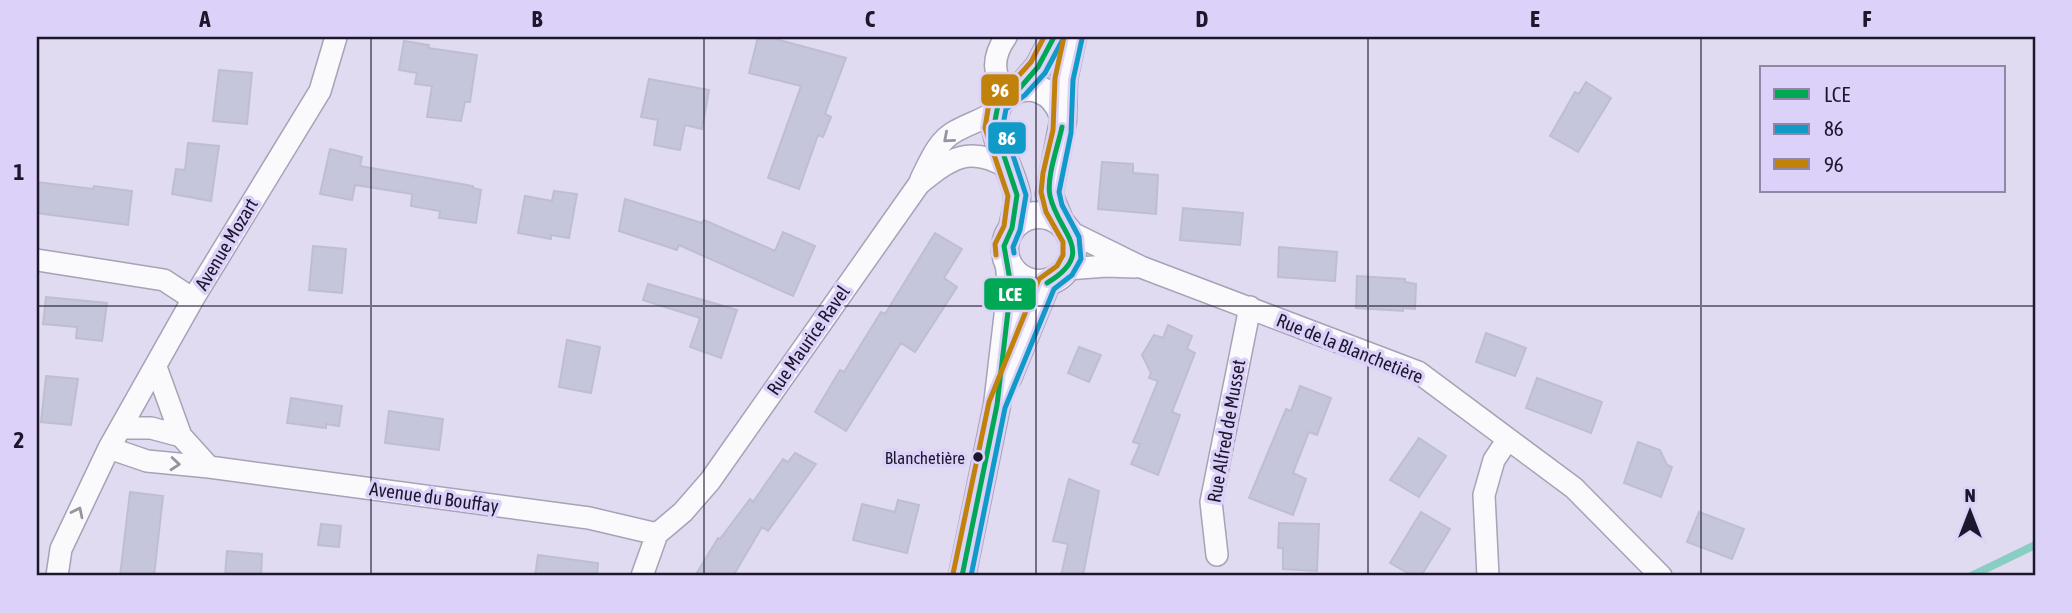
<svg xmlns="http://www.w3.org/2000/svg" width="2072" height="613" viewBox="0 0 2072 613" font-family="'Asap Condensed',sans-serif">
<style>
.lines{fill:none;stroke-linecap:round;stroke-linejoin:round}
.stream{stroke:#89cec5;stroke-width:8}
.building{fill:#c5c5dc;stroke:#bebed3;stroke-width:2}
.minor-casing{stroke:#a7a2b6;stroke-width:24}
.tertiary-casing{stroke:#a7a2b6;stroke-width:29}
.minor{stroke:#fafafd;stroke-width:21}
.tertiary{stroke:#fafafd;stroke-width:26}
.bus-1-casing{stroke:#dcd2f9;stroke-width:10}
.bus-2-casing{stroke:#dcd2f9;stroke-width:10}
.bus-3-casing{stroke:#dcd2f9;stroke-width:10}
.bus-1{stroke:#00a754;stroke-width:5}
.bus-2{stroke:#0f9ac8;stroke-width:5}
.bus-3{stroke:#c0820b;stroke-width:5}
.oneway{stroke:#97939f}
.grid{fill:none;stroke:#1d162d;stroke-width:2;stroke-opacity:0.55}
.bus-dot{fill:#1d162d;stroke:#dcd2f9;stroke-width:2.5}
.labels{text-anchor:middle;stroke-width:7;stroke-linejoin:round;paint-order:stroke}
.bus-label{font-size:17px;fill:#1d162d;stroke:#dcd2f9;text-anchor:end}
.street-label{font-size:19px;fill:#1d162d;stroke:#dcd2f9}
.line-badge{stroke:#dcd2f9;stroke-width:2.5}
.badge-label{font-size:19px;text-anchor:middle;font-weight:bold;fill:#fff}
.neatline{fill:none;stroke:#1d162d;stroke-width:2.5}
.grid-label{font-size:23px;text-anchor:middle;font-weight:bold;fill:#1d162d}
</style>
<rect width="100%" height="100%" fill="#e0dbf0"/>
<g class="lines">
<path class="stream" d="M1971,576L2035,545"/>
</g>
<path class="building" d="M758,37H768L846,58L825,114L831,117L823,137L818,135L799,189L768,178L801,86L749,73Z
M404,41L429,45L428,48L477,55L470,102H465L461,121L427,117L432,86L415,84L417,73L399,70Z
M219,70L252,73L247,124L213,121Z
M649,79L709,90L702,129L685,125L680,150L654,145L658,120L641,117Z
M1586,82L1611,98L1578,152L1550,136L1575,92L1579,94Z
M188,143L219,146L211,201L172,194L176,169L185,170Z
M330,149L362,157L360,166L473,186V188L481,190L476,223L439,218L440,211L411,206L412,194L355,185L352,200L320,194Z
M1102,162L1133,164V173L1158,175L1156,214L1098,209Z
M37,182L93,189L94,186L132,191L128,225L37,213Z
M554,191L577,194L569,238L551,235V239L518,233L525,196L552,201Z
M625,199L702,223L704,220L775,251L783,232L815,246L793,296L679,245L677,250L619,231Z
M1183,208L1243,213L1240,245L1180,240Z
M935,233L962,249L944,278L957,287L915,352L901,343L846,431L815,412L840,370L844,372L881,312L885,314Z
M313,246L346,249L342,293L309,290Z
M1279,247L1337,252L1335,281L1278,277Z
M1357,276L1405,279V282L1416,284L1415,309L1403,308V311L1356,308Z
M648,284L737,310L721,358L690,347L700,318L643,300Z
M46,297L107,303L102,341L76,338L77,327L43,324Z
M1168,325L1192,336L1187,349L1195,353L1172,412L1180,415L1158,475L1131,464L1140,444L1133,442L1158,381L1149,378L1151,373L1142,355L1154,335L1163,338Z
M1486,333L1526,348L1515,376L1476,362Z
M567,340L600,347L591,393L559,387Z
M1079,347L1101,355L1089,382L1068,373Z
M46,376L78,379L71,425L41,422Z
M1537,378L1602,402L1591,433L1526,408Z
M1300,386L1331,398L1317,435L1309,432L1293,473L1306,479L1293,515L1249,498L1286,409L1291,411Z
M291,398L342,406L339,426L326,424V428L287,423Z
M389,411L443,419L439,450L385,443Z
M1419,438L1446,456L1419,497L1390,480Z
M1638,442L1660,450L1667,465L1672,467L1661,497L1624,483Z
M795,453L816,464L768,531L762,527L733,576H695L718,538L720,539L750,499L753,502L783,459L788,462Z
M1069,479L1099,491L1083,576H1061L1068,544L1053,541Z
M130,492L163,496L154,576H120Z
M898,500L919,505L907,553L853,540L862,504L895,512Z
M1421,512L1450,529L1421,576H1413L1390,563Z
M1699,512L1744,529L1732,559L1687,542Z
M1279,523L1319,524L1317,571L1283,569V548H1278Z
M321,524L341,526L339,547L318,545Z
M227,551L262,554L261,576H225Z
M538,555L598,563L597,576H535Z"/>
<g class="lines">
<g class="minor-casing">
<path id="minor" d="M1006,37C991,58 993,75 1007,96
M921,179C930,161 938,140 956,131C970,123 983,120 996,111
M1068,231L1141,267L1418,372L1574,488L1661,576
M37,260L164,280L193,299
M1067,269L1106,266L1135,267
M156,367L181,436
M109,448L147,461L209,467L181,436L151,428H121
M209,467L589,518L657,534
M1217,555L1211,502L1250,307
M57,576L61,549L109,448L193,299L320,91L336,37
M642,576L657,534L683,512L710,481L919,184C950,159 969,144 1008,168
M1488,576L1484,495L1494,460L1508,439"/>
</g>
<g class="tertiary-casing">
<path id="tertiary" d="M1019,89L1038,67L1054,37
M1005 249a34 34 0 1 1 68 0a34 34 0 1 1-68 0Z
M1061,223L1049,194L1063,121L1064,79L1073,37
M1012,228C1014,218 1018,205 1017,195C1013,166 974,117 1009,94C1018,88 1030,86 1040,90C1051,94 1058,103 1062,114
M1008,378L1047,283
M962,576L997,405L1011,286L1009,267"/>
</g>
<use href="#minor" class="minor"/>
<use href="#tertiary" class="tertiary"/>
<g class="bus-1-casing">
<path id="bus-1" d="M1047,283C1098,252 1059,235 1050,196C1046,178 1058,146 1062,127
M962,576L997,405L1011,286L1004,246L1012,228L1017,195L994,126L998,105L1006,96L1019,89L1038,67L1054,37"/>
</g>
<g class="bus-2-casing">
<path id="bus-2" d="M1014,253L1013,247L1020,230L1026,195L1003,125L1006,109L1025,95L1045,73L1062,41
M971,576L1005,408L1054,289L1072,275L1081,259L1079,237L1062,205L1059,192L1071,133L1073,80L1082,39"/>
</g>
<g class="bus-3-casing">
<path id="bus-3" d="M996,255L995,244L1004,226L1008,196L985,128L989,103L1000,90L1013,82L1031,62L1044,37
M953,574L989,402L1039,279L1057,266L1063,255V242L1046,212L1041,192L1043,173L1053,130L1055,78L1064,37"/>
</g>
<use href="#bus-1" class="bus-1"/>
<use href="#bus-2" class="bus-2"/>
<use href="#bus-3" class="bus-3"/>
</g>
<defs><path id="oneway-chevron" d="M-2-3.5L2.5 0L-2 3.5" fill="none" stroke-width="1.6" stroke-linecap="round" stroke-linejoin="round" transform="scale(1.75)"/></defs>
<g class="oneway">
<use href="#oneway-chevron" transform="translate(948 138) rotate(139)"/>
<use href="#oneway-chevron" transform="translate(175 464) rotate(5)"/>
<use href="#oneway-chevron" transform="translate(78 512) rotate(-64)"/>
</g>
<path class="grid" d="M371,37V576M704,37V576M1036,37V576M1368,37V576M1701,37V576M37,306H2035"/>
<circle class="bus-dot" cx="978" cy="457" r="6"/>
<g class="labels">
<g class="bus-label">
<text x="965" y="464">Blanchetière</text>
</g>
<g class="street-label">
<text transform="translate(226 244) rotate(-59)" y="7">Avenue Mozart</text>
<text transform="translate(808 340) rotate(-55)" y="7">Rue Maurice Ravel</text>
<text transform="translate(1350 348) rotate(22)" y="7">Rue de la Blanchetière</text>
<text transform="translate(1226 431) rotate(-80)" y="7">Rue Alfred de Musset</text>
<text transform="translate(434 497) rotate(8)" y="7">Avenue du Bouffay</text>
</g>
</g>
<g class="line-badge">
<rect x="980" y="73" width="40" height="34" rx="7" fill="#c0820b"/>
<rect x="987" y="121" width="40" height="34" rx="7" fill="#0f9ac8"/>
<rect x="983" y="277" width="54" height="34" rx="7" fill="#00a754"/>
</g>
<g class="badge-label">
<text x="1000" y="97">96</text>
<text x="1007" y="145">86</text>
<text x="1010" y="301">LCE</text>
</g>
<rect width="2072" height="613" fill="none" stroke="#dcd2f9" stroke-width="77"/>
<rect x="1760" y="66" width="245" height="126" fill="#dcd2f9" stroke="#9087a7" stroke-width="2"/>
<rect x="1774" y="89" width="35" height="10" fill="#00a754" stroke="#9087a7" stroke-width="2"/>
<text x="1824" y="102" font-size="21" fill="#1d162d">LCE</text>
<rect x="1774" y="124" width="35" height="10" fill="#0f9ac8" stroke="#9087a7" stroke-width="2"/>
<text x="1824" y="136" font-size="21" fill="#1d162d">86</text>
<rect x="1774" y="159" width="35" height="10" fill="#c0820b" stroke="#9087a7" stroke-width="2"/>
<text x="1824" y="172" font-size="21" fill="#1d162d">96</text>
<g transform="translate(1970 512)" stroke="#dcd2f9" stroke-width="5" paint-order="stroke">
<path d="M0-5L12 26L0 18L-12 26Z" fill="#1d162d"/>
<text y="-10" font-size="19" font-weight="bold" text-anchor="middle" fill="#1d162d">N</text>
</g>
<rect x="38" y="38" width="1996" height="536" class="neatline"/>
<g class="grid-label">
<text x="205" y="27">A</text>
<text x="537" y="27">B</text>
<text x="870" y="27">C</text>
<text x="1202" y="27">D</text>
<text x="1535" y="27">E</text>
<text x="1867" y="27">F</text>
<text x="19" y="180">1</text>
<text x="19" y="448">2</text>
</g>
</svg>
